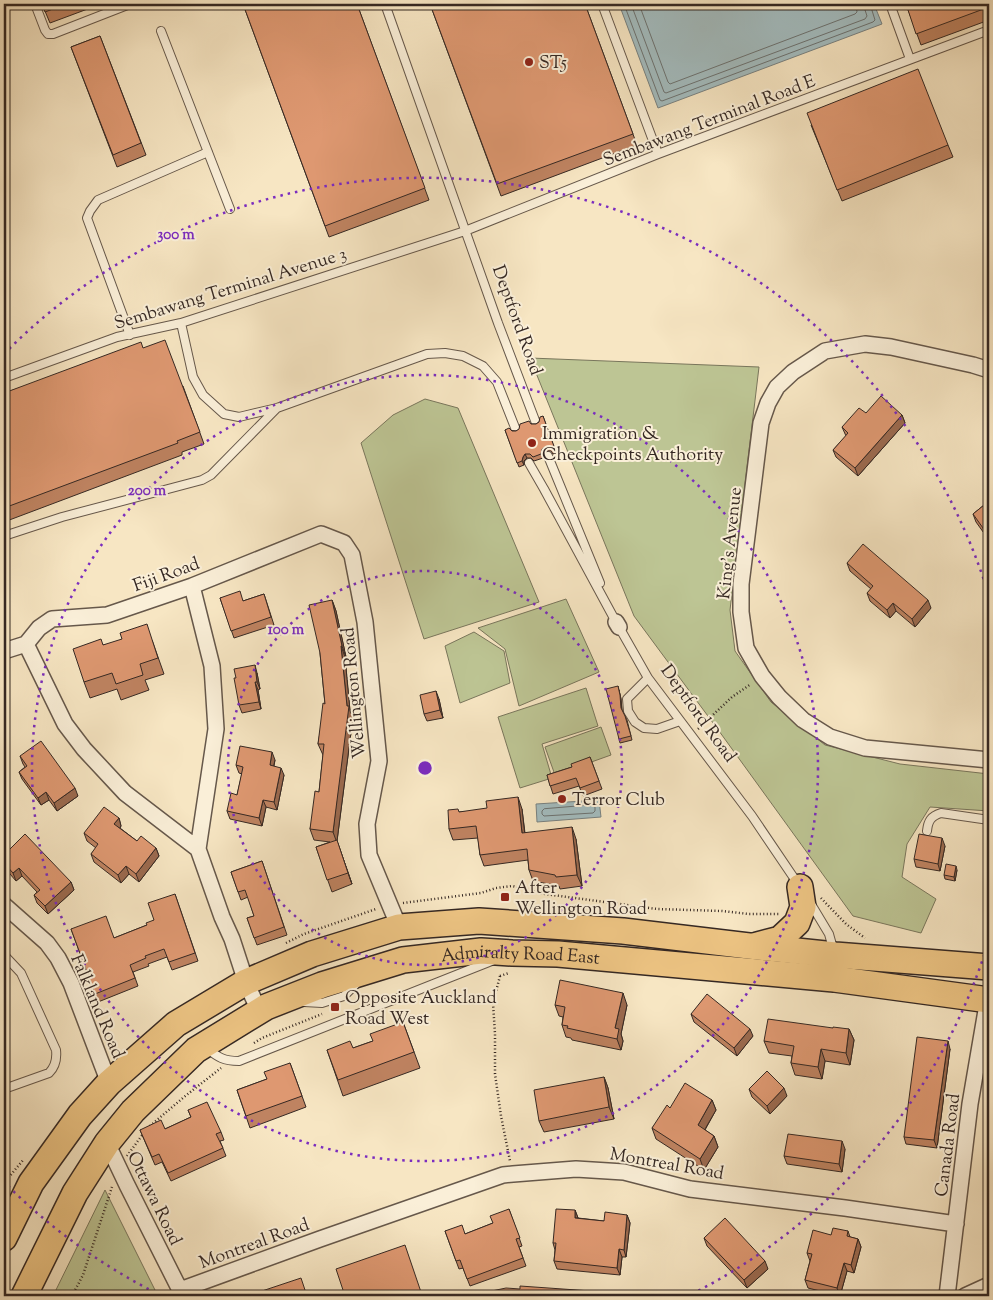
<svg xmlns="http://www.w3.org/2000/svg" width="993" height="1300" viewBox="0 0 993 1300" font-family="'Sorts Mill Goudy',serif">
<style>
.green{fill:#bdc594;stroke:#79765c}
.water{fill:#a3bcbf;stroke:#778181}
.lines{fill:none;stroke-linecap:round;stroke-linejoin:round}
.shore{stroke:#6c7271;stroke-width:1}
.service-casing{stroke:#66584b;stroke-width:10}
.minor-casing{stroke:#66584b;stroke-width:18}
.primary-casing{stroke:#352823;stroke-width:28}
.path{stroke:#352823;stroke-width:2.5;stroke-dasharray:1 2.5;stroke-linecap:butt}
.service{stroke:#faefd8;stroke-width:8}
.minor{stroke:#faefd8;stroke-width:15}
.primary{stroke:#ecc382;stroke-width:25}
.wall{fill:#bf8361;stroke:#352823}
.shaded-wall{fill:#9b6a4f;stroke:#352823}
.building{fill:#de9871;stroke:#352823}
.ring{fill:none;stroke:#7b2cbf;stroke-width:2.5;stroke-dasharray:2.5 5}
.poi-dot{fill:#8f2418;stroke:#faefd8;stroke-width:2}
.labels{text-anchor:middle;stroke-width:4;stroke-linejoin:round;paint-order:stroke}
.poi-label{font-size:18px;fill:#352823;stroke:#faefd8;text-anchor:start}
.street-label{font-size:18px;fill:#352823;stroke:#faefd8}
.centre{fill:#7b2cbf;stroke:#faefd8;stroke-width:2.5}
.ring-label{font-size:15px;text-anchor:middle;font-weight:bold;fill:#7b2cbf;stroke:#faefd8;stroke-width:4;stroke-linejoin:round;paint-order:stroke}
</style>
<rect width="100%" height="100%" fill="#f7e6c3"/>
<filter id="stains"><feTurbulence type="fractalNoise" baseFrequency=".004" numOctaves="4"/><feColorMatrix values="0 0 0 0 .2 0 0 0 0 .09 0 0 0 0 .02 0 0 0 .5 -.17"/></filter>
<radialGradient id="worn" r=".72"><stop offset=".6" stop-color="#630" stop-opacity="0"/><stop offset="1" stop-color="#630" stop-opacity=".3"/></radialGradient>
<path class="green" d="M530,358L759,367L730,610L735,651L771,702L825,745L900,764L989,774V811L930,807L907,844L902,877L936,899L921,933L853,916L719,731L634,616Z
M425,399L458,408L539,602L424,639L361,443L393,415Z
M566,599L599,672L519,706L505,649L478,628Z
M474,632L504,651L510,683L460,703L445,646Z
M586,688L598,726L542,744L552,778L520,788L498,717Z
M601,727L611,755L555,775L545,747Z
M105,1190L158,1296H53Z"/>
<path class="water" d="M619,4H874L882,24L658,108Z
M599,800L601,817L537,822L536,804Z"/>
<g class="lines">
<path class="shore" d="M624,4L660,100L662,101L873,22L875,20L870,4
M631,4L664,92L666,93L865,19L867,16L863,4
M639,4L668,82L670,84L855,14L857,12L856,4
M592,805L595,807V811L593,813L544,816L542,814V811L544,809Z"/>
<g class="service-casing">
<path id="service" d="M35,4L45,30L48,34H53L130,4
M385,4L498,323L536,423
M602,4L658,154
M890,4L910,59
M161,31L230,209
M181,323L193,377L203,395L224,414L239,417L277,408L427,354L445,353L463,356L483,366L497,382L516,430
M130,335L87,218L90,211L98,200L208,152
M4,378L117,337L181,323L465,231L658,154L989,30
M548,456L600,583
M529,463L544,489L616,622
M4,536L62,517L202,480L211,475L277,408
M619,627L648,678L752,816L798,884
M648,678L627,699L628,711L635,722L644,728L657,729L680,721
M927,831C928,821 931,816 941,813L989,820
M811,904L829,934L834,952
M4,955L21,973L56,1050C57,1059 55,1067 49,1073L4,1089
M304,1002L322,1003L344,996L358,982
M206,1048C218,1057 223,1061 239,1061L494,960"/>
</g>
<g class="minor-casing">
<path id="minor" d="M989,370L973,365L891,347L865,344L825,351L793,372L777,387L768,403L761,423L741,584V612L746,648L762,676L779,697L803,720L830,737L865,748L989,760
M192,586L212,666L216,729L198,849
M616,622L619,627
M26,644L65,724L84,749L125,793L198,849L222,917L232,939L246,982L259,1011
M4,651L26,644L39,628L52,619L107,615L192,586L321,534L344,543L352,555L365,622L379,761L367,824L369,855L399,927
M4,905L47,943L58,958L71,983L109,1083
M107,1143L127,1185L183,1296
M180,1290L320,1239L503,1175L513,1174L576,1169L624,1172L690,1189L845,1208L956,1224
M947,1296L970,1104L988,999
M965,1296L989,1285"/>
</g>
<g class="primary-casing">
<g id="primary">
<path d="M757,945L780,939L797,923L803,907L800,887"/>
<path d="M4,1238L31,1183L80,1115L109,1083L176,1024L246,982L312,954L399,927L479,921L623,931L749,946L835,955L989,967"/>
<path id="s1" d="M24,1296L75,1193L107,1143L133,1111L196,1050L266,1007L322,985L403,960L481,951L512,953L558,954L834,979L989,1000"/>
</g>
</g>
<path class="path" d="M698,729L732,697L751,684
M821,898L846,924L865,938
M403,903L481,893L496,888L512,886L545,894L657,909L722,911L749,914H779
M286,943L304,934L376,909
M500,976L509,973
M500,976L493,1003L495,1034V1074L501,1116L510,1161
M254,1043L262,1038L322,1014
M150,1126L184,1097L221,1068
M127,1156L143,1134
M4,1183L24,1159
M72,1296L83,1275L112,1187"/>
<use href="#service" class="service"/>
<use href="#minor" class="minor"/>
<use href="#primary" class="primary"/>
</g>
<path class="wall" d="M42,4H101L50,23Z
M243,4H357L429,200L329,237Z
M430,4H585L637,145L501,196Z
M906,4H989V20L921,45Z
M100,36L146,155L117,167L71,47Z
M811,125L948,145L953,157L842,201Z
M143,348L182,386H183L204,444L182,452V455L4,522V393Z
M866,413L902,415L905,423L858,476L836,457L833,450L846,436L842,427Z
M543,416L556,453L553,454L551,451H546L543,453V458L534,461L531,458H527L524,461V465L519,467L505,430L516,431L531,424H536L539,422Z
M989,501L986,536L976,522L973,514Z
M847,563L931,608L915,627L896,611L890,618L870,601L867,593L871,589L850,571Z
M264,594L274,625L234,638L220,598L243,601Z
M332,600L336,611L346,657H345L350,711L353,717L337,841L352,884L332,892L316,847L330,842L314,840L310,829L319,792L323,755L318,744L325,704L320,653Z
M152,640L164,674L145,680L149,690L121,700L117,689L90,698L84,682L103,645Z
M257,673L260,689L258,690L261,709L242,713L239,705Z
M619,690L621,699L622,710L627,720L632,740L620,743L619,739Z
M439,699L443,718L427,721L424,714Z
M20,756L78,796L57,811L49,800L41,805L22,779L19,772L25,767L23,764Z
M590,757L602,789L583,796L579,786L553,794L547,775L572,767Z
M275,760L274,766L284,775L277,810L266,807L262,826L230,819L227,811L237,795L242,774L239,773L236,765Z
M522,809L525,833L576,839L582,886L560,889L559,886L533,881L529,870L528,860L484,866L480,855L478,838L453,840L449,829L459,812Z
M119,818L121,826L120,828L137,841L156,848L159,856L139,882L129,874L121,883L94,862L91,854L96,848L87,841L84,833Z
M945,846L940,871L916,867L914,859Z
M4,855L71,882L74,890L48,914L37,903L34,895L37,892L22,876L16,881L4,867Z
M262,861L287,935L257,945L247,918L254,916L248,897L241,900L231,872Z
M957,870L955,881L945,879L944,875Z
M175,894L198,961L172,970L167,957L148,964L149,966L133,972L138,986L98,1002L71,929L114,938L147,925L154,920Z
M555,1005H627L621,1034L623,1041L621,1050L572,1040L571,1038L566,1037L562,1025L563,1017L559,1016Z
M691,1014L753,1036L737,1056L694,1022Z
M403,1022L420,1068L343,1096L327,1050L353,1048L373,1041Z
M849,1029L854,1040L850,1065L825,1061L822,1079L795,1075L791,1063L792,1056L769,1053L764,1041Z
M950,1049L937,1148L906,1144L904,1137Z
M290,1063L306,1107L250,1128L237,1090L267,1079Z
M604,1077L608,1088L614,1119L544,1132L539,1121Z
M749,1089L787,1096L770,1114L752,1097Z
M712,1100L716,1110L705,1130L714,1136L718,1147L704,1170L656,1139L652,1128L670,1108Z
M188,1110L221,1132L224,1140L220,1141L226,1156L171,1181L162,1162L155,1165L140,1130L165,1129L191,1117Z
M845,1149L842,1172L787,1164L784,1156Z
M509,1209L522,1246L519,1247L526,1266L470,1286L463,1268L459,1269L445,1231L465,1234L493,1223Z
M575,1210L578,1218L604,1221L627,1215L630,1223L626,1257H622L620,1275L557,1269L554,1261L555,1250L553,1243Z
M848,1231L850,1237L858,1239L861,1247L854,1273L847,1271L840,1296L808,1288L805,1280L810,1261L807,1253L831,1235Z
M704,1238L768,1269L747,1288L707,1246Z"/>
<path class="shaded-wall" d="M902,415L905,423L858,476L855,468Z
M545,447L546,451L543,453V458L541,454L542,449Z
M525,454L527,458L524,461V465L522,461L523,457Z
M989,523V533L986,536L983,528Z
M332,600L336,611L346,657L342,646Z
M928,600L931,608L915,627L912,619Z
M893,603L896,611L890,618L887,610Z
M341,646L345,657L350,711L353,717L337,841L352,884L337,841V843L333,832L347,706Z
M255,665L257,673L260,689L257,682Z
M255,682L258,690L261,709L259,702Z
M618,686L621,699L622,712L621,708Z
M436,691L439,699L443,718L440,710Z
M272,752L275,760L272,773L270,765Z
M281,768L284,775L277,810L274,802Z
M75,788L78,796L57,811L54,803Z
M46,792L49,800L41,805L38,798Z
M518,797L522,809L526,845L522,833Z
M263,800L266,807L262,826L259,818Z
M119,818L121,826L117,832L114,824Z
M572,827L576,839L582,886L577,875Z
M942,838L945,846L940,871L938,864Z
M156,848L159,856L139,882L136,874Z
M126,866L129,874L121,883L118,875Z
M956,866L957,870L955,881L954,877Z
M19,868L22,876L16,881L13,873Z
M71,882L74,890L48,914L45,906Z
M623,993L627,1005L621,1034L623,1041L621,1050L617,1039L615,1028Z
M750,1029L753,1036L737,1056L734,1048Z
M849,1029L854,1040L850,1065L846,1053Z
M948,1041L950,1049L937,1148L934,1140Z
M821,1049L825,1061L822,1079L818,1067Z
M604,1077L608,1088L614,1119L609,1107Z
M784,1088L787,1096L770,1114L767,1106Z
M712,1100L716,1110L701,1136L698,1125Z
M714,1136L718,1147L704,1170L700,1159Z
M842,1141L845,1149L842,1172L839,1164Z
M575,1210L578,1218H575Z
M627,1215L630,1223L626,1257L624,1250Z
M858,1239L861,1247L854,1273L851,1265Z
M619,1249L622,1257L620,1275L617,1268Z
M765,1261L768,1269L747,1288L744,1280Z
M844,1263L847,1271L840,1296L837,1288Z"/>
<path class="building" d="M42,4H66L45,12Z
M243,4H357L425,188L325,226Z
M430,4H585L633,134L497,184Z
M906,4H989V7L916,34Z
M100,36L141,143L113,155L71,47Z
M918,69L948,145L837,190L807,113Z
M165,340L200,432L177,441L178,443L4,508V393L141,342L143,348Z
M881,396L902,415L855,468L833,450L848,433L842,427L859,408L866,413Z
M543,416L555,449L552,450L550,447H545L542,449L541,454L533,457L530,454H525L523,457L522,461L517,463L505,430L509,428L512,431H516L519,429L520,424L529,421L531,424H536L539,422L540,417Z
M989,501V523L983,528L973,514Z
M863,544L928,600L912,619L893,603L887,610L867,593L873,586L847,563Z
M240,591L243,601L264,594L271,617L231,631L220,598Z
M332,600L342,646H341L347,706H349L333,832L310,829L315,791L319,792L324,744H318L323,703L325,704L320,653L309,605Z
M147,624L158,658L140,664L143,675L116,684L112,673L84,682L73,649L101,639L103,645L122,639L120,633Z
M255,665L257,682H255L259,702L239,705L234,678H236L234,669Z
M618,686L620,695L621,708L625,716L631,736L619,739L606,689Z
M436,691L440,710L424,714L420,695Z
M41,741L75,788L54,803L46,792L38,798L19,772L27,766L20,756Z
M240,746L272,752L270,765L281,768L274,802L263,800L259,818L227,811L231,793L237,795L243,767L236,765Z
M590,757L599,781L580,788L576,778L550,786L547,775L572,767L571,764Z
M518,797L522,833L572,827L577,875L556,877L555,875L529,870L527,849L480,855L476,826L449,829L448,810L458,809L459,812L487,808L486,801Z
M104,807L119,818L114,824L137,841L141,836L156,848L136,874L126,866L118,875L91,854L98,844L84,833Z
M25,834L71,882L45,906L34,895L40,890L19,868L13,873L4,863V855Z
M919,834L942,838L938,864L914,859Z
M337,840L348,873L327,880L316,847Z
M262,861L284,927L254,938L247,918L254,916L245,890L238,892L231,872Z
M946,864L956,866L954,877L944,875Z
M175,894L195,953L169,962L164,949L145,956L146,958L130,965L135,978L95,994L71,929L106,916L114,938L147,925L146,923L154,920L148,903Z
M560,980L623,993L615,1028L619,1029L617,1039L567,1028L568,1026L562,1025L565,1007L555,1005Z
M707,994L750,1029L734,1048L691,1014Z
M768,1019L833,1028V1027L849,1029L846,1053L821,1049L818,1067L791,1063L794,1046L764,1041Z
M403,1022L414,1052L338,1080L327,1050L350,1041L353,1048L373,1041L370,1034Z
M917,1037L948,1041L934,1140L904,1137Z
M290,1063L302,1096L246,1116L237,1090L267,1079L264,1072Z
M767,1071L784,1088L767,1106L749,1089Z
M604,1077L609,1107L539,1121L534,1090Z
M685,1083L712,1100L698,1125L714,1136L700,1159L652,1128L667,1105L670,1108Z
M207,1102L221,1132L216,1134L223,1148L168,1173L159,1154L152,1157L140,1130L161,1120L165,1129L191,1117L188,1110Z
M788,1134L842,1141L839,1164L784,1156Z
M509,1209L520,1238L516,1239L523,1258L467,1279L460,1260L456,1261L445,1231L462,1225L465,1234L493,1223L490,1216Z
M556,1209L575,1210V1218L604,1221L605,1212L627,1215L624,1250L619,1249L617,1268L554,1261L556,1243H553Z
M725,1218L765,1261L744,1280L704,1238Z
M833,1228L848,1231L847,1236L858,1239L851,1265L844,1263L837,1288L805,1280L812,1254L807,1253L813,1230L831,1235Z
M405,1245L422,1295L417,1296H345L336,1269Z
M301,1278L307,1296H247Z
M520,1286L591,1291V1296H459L467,1291L482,1293L506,1288L520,1289Z"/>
<g class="ring">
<circle cx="425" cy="768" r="197"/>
<circle cx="425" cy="768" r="393"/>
<path d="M989 940A590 590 0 0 1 688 1296M162 1296A590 590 0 0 1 4 1182M4 354A590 590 0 0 1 989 596"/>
</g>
<g class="poi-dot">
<circle cx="529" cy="62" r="5"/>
<circle cx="532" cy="443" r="5"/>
<circle cx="562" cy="799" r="5"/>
<rect x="500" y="892" width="10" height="10" rx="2.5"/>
<rect x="330" y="1002" width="10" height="10" rx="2.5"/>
</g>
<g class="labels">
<g class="poi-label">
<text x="539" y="68">ST5</text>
<text x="542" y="439">Immigration &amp;<tspan x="542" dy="21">Checkpoints Authority</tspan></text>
<text x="572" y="805">Terror Club</text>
<text x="515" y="893">After<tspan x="515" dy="21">Wellington Road</tspan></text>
<text x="345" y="1003">Opposite Auckland<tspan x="345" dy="21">Road West</tspan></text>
</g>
<g class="street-label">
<text transform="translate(709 120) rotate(-21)" y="6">Sembawang Terminal Road E</text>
<text transform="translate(230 288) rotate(-17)" y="6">Sembawang Terminal Avenue 3</text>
<text transform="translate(518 320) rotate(70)" y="6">Deptford Road</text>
<text transform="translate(729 543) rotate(-84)" y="6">King's Avenue</text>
<text transform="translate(166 574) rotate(-20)" y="6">Fiji Road</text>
<text transform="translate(353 693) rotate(-95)" y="6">Wellington Road</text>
<text transform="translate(699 713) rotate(54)" y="6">Deptford Road</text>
<text dy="6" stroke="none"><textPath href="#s1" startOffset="648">Admiralty Road East</textPath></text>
<text transform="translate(98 1006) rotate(67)" y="6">Falkland Road</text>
<text transform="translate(947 1145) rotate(-83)" y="6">Canada Road</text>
<text transform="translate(667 1163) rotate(10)" y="6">Montreal Road</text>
<text transform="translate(155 1198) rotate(64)" y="6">Ottawa Road</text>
<text transform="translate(254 1243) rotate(-20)" y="6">Montreal Road</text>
</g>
</g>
<circle cx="425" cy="768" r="8" class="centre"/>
<g class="ring-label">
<text x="176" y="239">300 m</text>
<text x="147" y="495">200 m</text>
<text x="286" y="634">100 m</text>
</g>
<rect width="993" height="1300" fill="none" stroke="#f7e6c3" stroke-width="20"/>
<rect x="5" y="5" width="983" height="1290" fill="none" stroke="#352823" stroke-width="2.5"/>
<rect x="10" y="10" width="973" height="1280" fill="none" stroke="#352823"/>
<rect width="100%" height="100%" filter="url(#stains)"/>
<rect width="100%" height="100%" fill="url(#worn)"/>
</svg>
